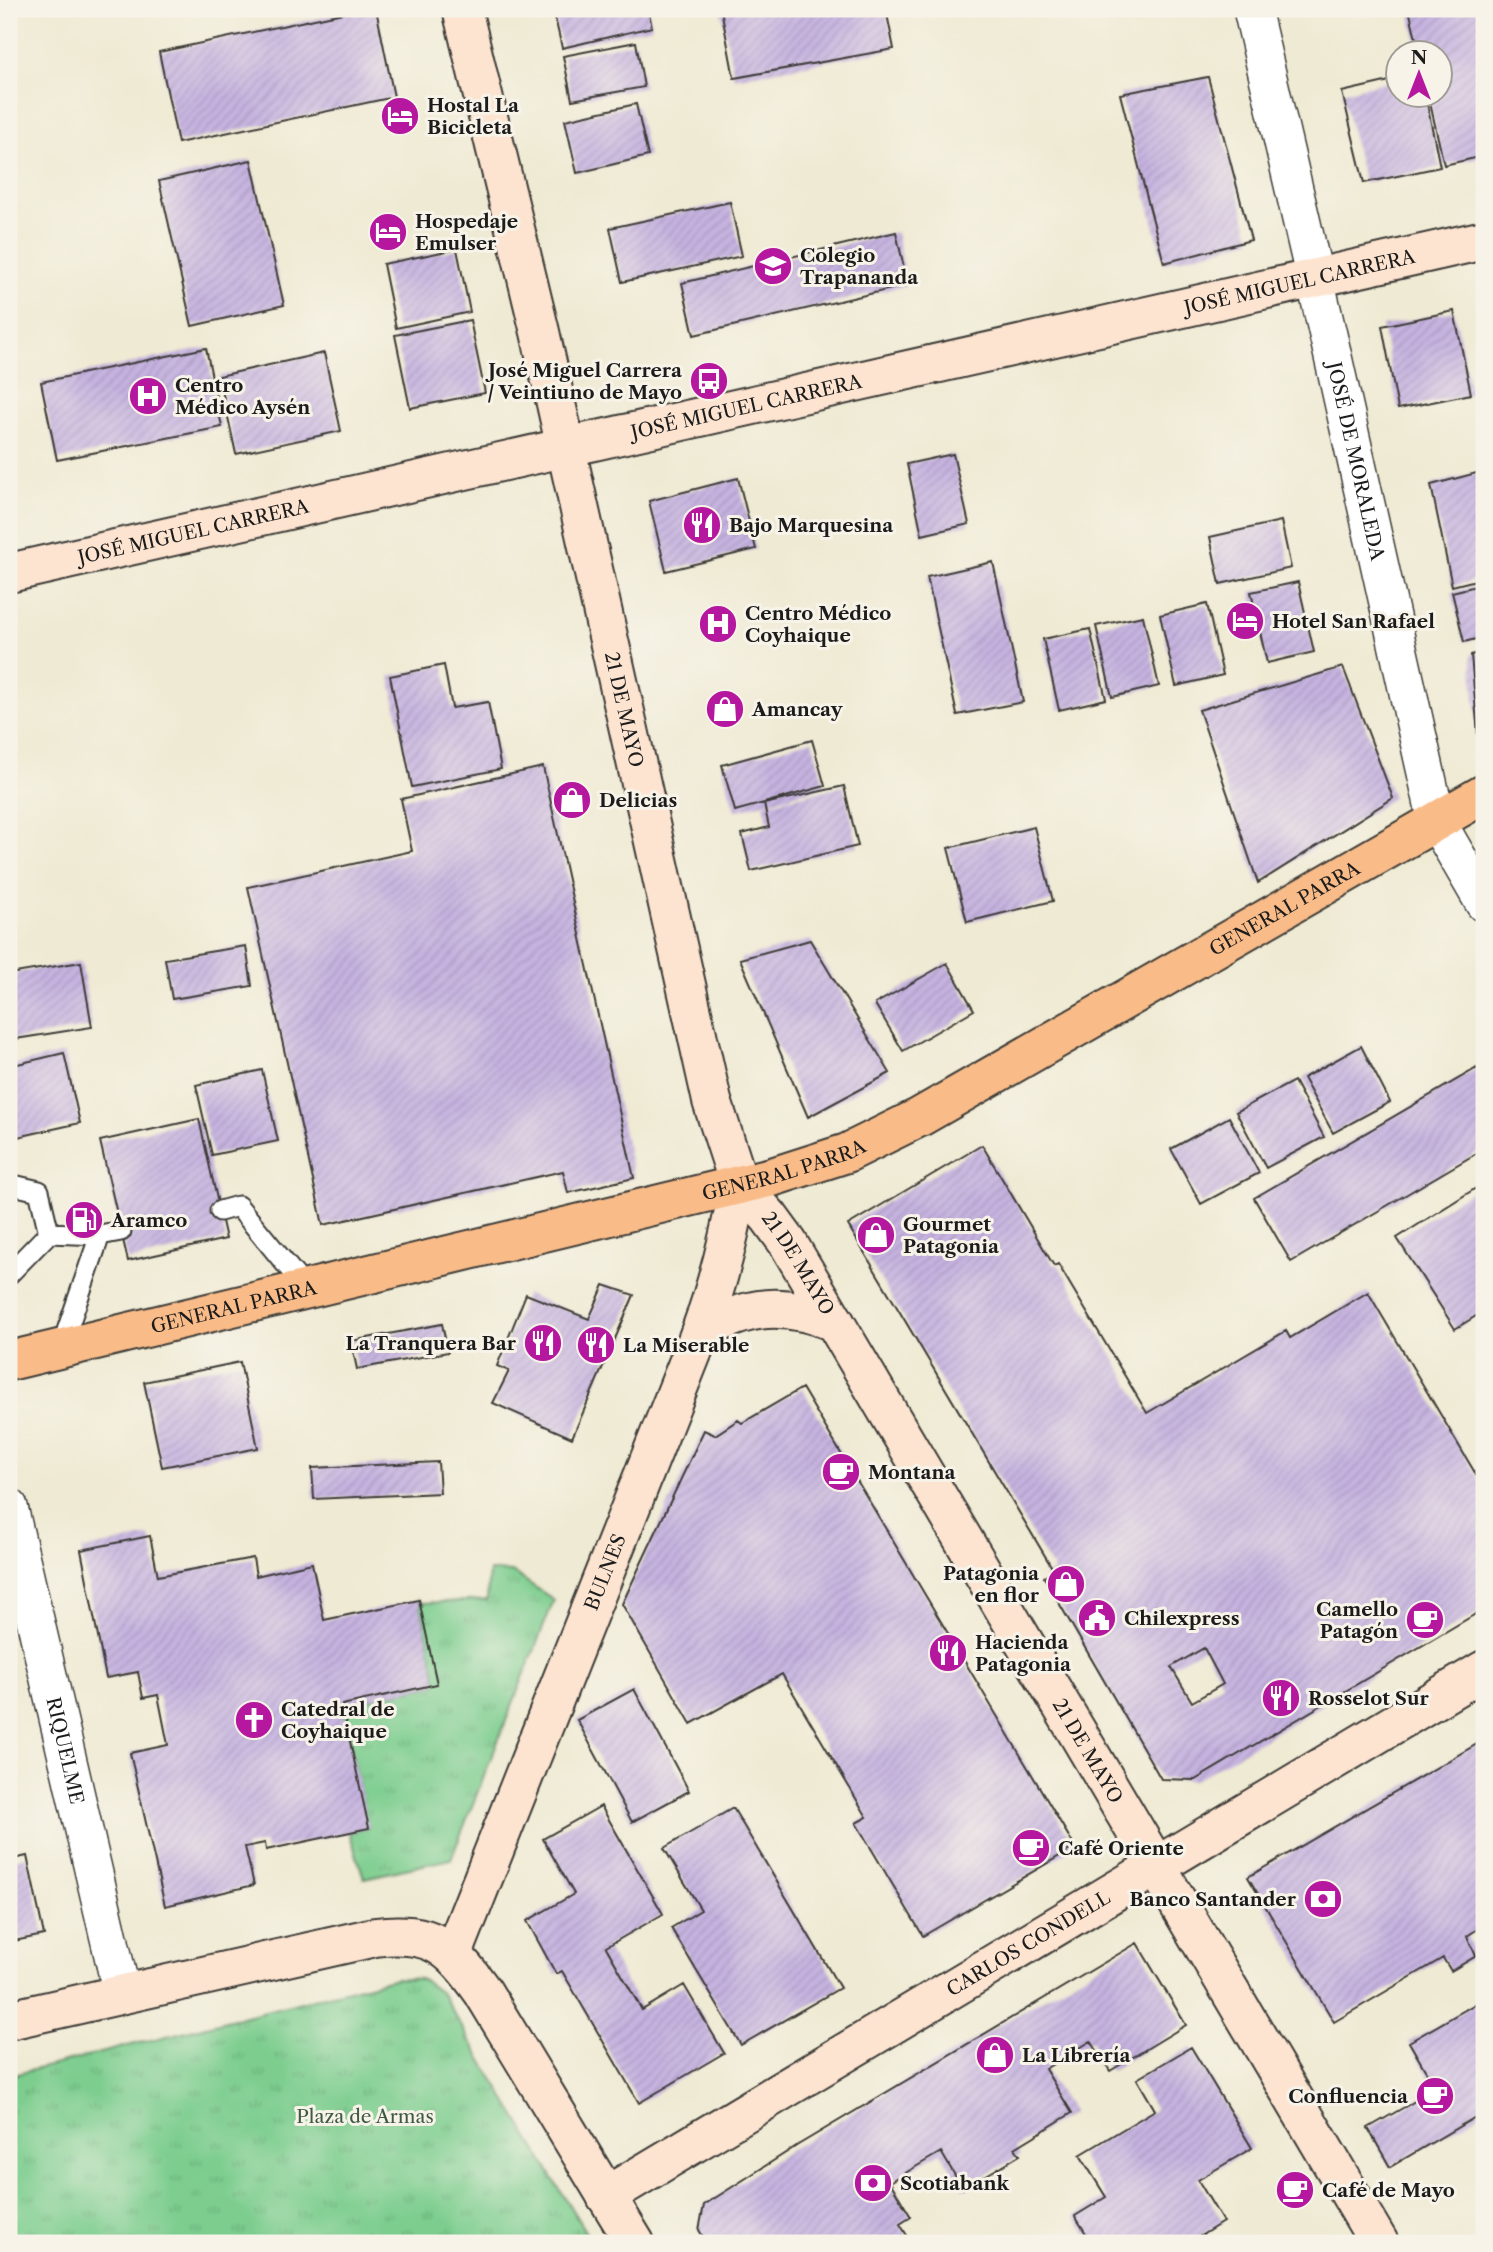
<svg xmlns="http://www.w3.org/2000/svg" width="1493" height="2252" viewBox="0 0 1493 2252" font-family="'Libre Caslon Text',serif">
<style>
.grass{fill:url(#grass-tufts);stroke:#4c7455;stroke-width:2}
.building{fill:url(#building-hatch);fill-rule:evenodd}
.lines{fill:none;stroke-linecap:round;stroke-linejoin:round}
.lane-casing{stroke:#3c3b37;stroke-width:23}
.street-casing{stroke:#3c3b37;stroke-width:40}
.secondary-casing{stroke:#3c3b37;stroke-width:42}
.primary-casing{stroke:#3c3b37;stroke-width:42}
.lane{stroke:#fff;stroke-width:19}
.street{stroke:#fff;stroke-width:37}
.secondary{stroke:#fde4d0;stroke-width:38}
.primary{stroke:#f9bc89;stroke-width:38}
.labels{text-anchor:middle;stroke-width:6;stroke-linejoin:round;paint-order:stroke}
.poi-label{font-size:19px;font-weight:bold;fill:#1c1c1c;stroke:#f7f3e8;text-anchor:start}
.street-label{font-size:19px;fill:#1c1c1c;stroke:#f7f3e8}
.park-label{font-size:19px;fill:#3e5a44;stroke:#f7f3e8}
</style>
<defs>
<pattern id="grass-tufts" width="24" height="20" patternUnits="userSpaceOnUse" patternTransform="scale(1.75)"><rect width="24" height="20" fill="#7ccd8e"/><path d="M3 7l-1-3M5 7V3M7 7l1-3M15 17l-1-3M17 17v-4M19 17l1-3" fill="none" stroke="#6baf7a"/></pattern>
<pattern id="building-hatch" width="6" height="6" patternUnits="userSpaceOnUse" patternTransform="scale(1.75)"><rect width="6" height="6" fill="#c6b3e0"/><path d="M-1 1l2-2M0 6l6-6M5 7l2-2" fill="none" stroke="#aa99c0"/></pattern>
</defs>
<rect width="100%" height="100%" fill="#f7f3e8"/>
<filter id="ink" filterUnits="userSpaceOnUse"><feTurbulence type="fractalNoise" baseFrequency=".0143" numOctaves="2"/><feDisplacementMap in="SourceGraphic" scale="14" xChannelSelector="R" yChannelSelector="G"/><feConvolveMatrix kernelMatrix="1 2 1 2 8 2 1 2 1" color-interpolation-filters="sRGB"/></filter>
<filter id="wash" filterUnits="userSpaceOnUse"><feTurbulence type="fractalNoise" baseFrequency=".00686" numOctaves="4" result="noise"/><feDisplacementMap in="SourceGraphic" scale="28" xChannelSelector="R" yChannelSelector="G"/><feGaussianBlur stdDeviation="1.57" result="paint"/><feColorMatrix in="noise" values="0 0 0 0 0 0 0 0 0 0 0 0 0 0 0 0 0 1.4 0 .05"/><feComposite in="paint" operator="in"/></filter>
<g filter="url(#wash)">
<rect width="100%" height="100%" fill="#efead3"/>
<path class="grass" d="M489,1571L512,1572L554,1600L451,1859L364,1878L349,1832L368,1828L342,1705L437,1684L419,1600L422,1603L487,1600Z
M396,1978L422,1979L442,1994L592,2243H9V2076Z"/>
<g id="blocks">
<path class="building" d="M362,9H376L394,97L178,143L159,52Z
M553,9H648L652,27L562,48Z
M721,9H886L894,49L734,78Z
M1409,9H1481L1484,24V156L1444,165L1428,94H1440V52H1419Z
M636,42L644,87L572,100L563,56Z
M1208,77L1251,240L1164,263L1120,94Z
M1398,79V94H1425L1440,167L1364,183L1342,92Z
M636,104L648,156L577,173L565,120Z
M251,160L284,305L192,326L159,181Z
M730,202L742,256L622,282L610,228Z
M896,232L908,285L694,335L682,283Z
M457,249L470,312L396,328L383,264Z
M1454,311L1471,394L1398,409L1382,326Z
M470,320L485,393L410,408L395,335Z
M206,348L222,427L57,460L41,382Z
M324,353L341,431L236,454L219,376Z
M953,454L969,524L922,535L907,464Z
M1484,471V578L1452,586L1431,485Z
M738,478L756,549L666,571L649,501Z
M1281,521L1291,568L1220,584L1210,537Z
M993,562L1023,702L957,715L927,577Z
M1298,582L1314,652L1267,663L1251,592Z
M1484,584V637L1464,642L1452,592Z
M1207,604L1223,675L1176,686L1160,615Z
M1143,616L1159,686L1112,697L1096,626Z
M1090,629L1106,699L1059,710L1043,639Z
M1484,651V731L1478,735L1471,655Z
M444,665L452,708L488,702L501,769L412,787L390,676Z
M1343,667L1393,798L1258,883L1199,710Z
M812,740L825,786L735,811L722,765Z
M543,767L634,1178L568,1193L563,1171L323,1225L248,887L412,851L401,799Z
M844,786L858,846L751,871L742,834L769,827L764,804Z
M1034,827L1053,901L967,922L948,848Z
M810,940L890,1073L808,1117L740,959Z
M246,946L252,986L172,999L165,959Z
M81,962L92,1027L9,1040V974Z
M947,963L974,1010L903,1051L875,1004Z
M1361,1046L1390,1102L1333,1133L1303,1078Z
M64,1053L80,1123L13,1138L9,1118V1066Z
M1477,1068L1484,1081V1149L1291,1262L1254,1198Z
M262,1070L278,1141L212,1155L196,1085Z
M1294,1081L1324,1137L1266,1168L1236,1112Z
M1229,1117L1259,1173L1201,1204L1171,1149Z
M199,1119L226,1239L128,1261L100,1141Z
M982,1145L1054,1266L1058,1264L1147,1413L1286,1331L1290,1338L1368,1292L1484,1488V1609L1195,1780L1161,1779L1044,1577L1054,1571L848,1225ZM1204,1648L1223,1684L1192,1702L1171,1667Z
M1484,1183V1311L1455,1329L1397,1238Z
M604,1285L634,1295L572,1438L493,1403L509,1371L497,1366L526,1294L589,1319Z
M442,1324L448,1352L357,1369L351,1341Z
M240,1362L258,1448L162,1467L144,1382Z
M802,1388L1075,1847L923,1936L856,1823L867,1817L782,1674L691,1724L622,1604L704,1430L715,1435L738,1420L742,1423Z
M438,1462L440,1493L314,1499L312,1468Z
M150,1536L158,1576L253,1558L256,1576L312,1563L324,1620L419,1600L437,1684L342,1705L369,1828L266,1850L265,1843L245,1847L254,1885L165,1906L130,1753L168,1745L158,1695L143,1698L138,1672L106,1678L81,1550Z
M634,1689L689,1791L632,1822L577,1720Z
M1484,1740V1925L1467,1936L1476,1956L1451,1971L1443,1958L1334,2022L1248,1877Z
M601,1806L663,1914L606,1947L642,2010L684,1985L724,2053L639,2103L562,1971L556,1974L527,1921L574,1894L543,1839Z
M733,1808L840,1988L741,2045L671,1928L701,1910L664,1848Z
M27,1856L44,1935L9,1942V1860Z
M1137,1943L1186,2025L1110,2071L1091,2041L1045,2069L1072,2113L1015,2148L1020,2155L963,2189L941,2152L890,2182L911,2217L900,2224L911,2242L707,2243L699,2230L704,2205L798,2145Z
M1484,1999V2112L1390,2167L1368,2128L1436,2089L1409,2042Z
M1191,2047L1252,2148L1198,2180L1223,2222L1189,2243H1092L1075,2216L1106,2197L1080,2155L1155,2110L1137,2079Z"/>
</g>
</g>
<g filter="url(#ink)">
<use href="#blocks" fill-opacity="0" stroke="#3c3b37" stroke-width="2"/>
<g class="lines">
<g class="lane-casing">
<path id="lane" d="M9,1184L39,1191L49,1233L9,1274
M220,1211L238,1206L307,1290
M49,1233L100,1235
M61,1348L100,1235L121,1231"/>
</g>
<g class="street-casing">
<g id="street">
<path id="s1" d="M1252,9L1329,339L1437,822L1484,903"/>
<path id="s2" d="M9,1507L122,1994"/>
</g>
</g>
<g class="secondary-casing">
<g id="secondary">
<path id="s3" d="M462,9L540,332L712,1101L739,1184L769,1217L788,1243L1379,2243"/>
<path id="s4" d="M9,573L1484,240"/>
<path d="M700,1333C748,1304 784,1302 835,1322"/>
<path id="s5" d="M453,1954L700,1333C718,1284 730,1236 739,1184"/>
<path d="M9,2020L375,1937C432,1930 450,1946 483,1992L635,2243"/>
<path id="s6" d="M606,2196L1484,1670"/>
</g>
</g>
<g class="primary-casing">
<g id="primary">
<path id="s7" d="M9,1361L772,1177L847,1153L920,1117L1484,794"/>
</g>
</g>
<use href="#lane" class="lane"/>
<use href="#street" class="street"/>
<use href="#secondary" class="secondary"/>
<use href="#primary" class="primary"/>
</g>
</g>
<defs>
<g id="hotel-disc" transform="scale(2.0125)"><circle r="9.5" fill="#b5179e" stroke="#f7f3e8"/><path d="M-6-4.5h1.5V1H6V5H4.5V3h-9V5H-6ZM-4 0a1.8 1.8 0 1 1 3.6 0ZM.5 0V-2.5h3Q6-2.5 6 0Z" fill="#fff"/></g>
<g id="school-disc" transform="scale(2.0125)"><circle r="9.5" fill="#b5179e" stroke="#f7f3e8"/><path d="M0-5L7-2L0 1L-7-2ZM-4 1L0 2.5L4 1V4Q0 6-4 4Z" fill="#fff"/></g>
<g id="bus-disc" transform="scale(2.0125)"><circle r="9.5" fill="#b5179e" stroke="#f7f3e8"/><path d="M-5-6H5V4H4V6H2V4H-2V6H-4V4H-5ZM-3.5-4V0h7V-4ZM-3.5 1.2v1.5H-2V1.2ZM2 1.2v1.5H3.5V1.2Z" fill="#fff"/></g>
<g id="hospital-disc" transform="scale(2.0125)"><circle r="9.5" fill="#b5179e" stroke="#f7f3e8"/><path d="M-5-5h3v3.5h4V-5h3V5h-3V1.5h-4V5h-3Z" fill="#fff"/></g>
<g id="restaurant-disc" transform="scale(2.0125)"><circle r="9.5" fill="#b5179e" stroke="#f7f3e8"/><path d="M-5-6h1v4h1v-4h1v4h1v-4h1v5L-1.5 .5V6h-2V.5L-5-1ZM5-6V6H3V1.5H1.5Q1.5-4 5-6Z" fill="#fff"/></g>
<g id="shop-disc" transform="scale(2.0125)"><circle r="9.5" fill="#b5179e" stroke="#f7f3e8"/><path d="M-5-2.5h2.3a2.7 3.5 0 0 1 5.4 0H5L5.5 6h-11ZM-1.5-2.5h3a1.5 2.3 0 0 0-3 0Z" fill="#fff"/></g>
<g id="fuel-disc" transform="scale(2.0125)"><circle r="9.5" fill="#b5179e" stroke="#f7f3e8"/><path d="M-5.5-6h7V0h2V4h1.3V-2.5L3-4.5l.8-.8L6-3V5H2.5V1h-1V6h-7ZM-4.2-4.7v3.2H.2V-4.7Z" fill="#fff"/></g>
<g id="cafe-disc" transform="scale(2.0125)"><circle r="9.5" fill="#b5179e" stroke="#f7f3e8"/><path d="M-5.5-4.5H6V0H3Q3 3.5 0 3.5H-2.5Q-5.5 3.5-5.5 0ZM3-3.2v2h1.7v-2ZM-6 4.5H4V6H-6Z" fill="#fff"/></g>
<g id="civic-disc" transform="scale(2.0125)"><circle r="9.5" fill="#b5179e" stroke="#f7f3e8"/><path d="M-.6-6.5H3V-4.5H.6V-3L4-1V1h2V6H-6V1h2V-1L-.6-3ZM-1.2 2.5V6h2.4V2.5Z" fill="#fff"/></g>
<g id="church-disc" transform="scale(2.0125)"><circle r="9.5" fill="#b5179e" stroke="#f7f3e8"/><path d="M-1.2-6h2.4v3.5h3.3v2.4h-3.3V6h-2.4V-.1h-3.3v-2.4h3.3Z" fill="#fff"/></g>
<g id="bank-disc" transform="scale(2.0125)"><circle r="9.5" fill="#b5179e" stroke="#f7f3e8"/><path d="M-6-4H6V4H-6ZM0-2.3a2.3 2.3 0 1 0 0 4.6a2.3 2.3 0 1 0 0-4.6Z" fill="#fff"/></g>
</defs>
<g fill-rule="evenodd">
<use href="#hotel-disc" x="400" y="116"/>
<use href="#hotel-disc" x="388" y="232"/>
<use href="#school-disc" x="773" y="266"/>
<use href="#bus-disc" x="709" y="381"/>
<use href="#hospital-disc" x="148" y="396"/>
<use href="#restaurant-disc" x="702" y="525"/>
<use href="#hotel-disc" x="1245" y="621"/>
<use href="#hospital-disc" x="718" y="624"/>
<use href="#shop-disc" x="725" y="709"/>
<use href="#shop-disc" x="572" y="800"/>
<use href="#fuel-disc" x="84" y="1220"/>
<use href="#shop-disc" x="876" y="1235"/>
<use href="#restaurant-disc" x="543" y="1343"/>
<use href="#restaurant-disc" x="596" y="1345"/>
<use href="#cafe-disc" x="841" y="1472"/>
<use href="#shop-disc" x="1066" y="1584"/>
<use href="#civic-disc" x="1097" y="1618"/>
<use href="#cafe-disc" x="1425" y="1620"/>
<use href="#restaurant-disc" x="948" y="1653"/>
<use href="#restaurant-disc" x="1281" y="1698"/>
<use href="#church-disc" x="254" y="1720"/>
<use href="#cafe-disc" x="1031" y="1848"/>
<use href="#bank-disc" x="1323" y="1899"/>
<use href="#shop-disc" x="995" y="2055"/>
<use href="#cafe-disc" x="1435" y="2096"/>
<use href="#bank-disc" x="873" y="2183"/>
<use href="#cafe-disc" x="1295" y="2190"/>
</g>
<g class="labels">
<g class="poi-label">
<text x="427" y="112">Hostal La<tspan x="427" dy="22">Bicicleta</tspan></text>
<text x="415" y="228">Hospedaje<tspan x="415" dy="22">Emulser</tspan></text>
<text x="800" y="262">Colegio<tspan x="800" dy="22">Trapananda</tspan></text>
<text x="682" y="377" text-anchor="end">José Miguel Carrera<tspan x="682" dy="22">/ Veintiuno de Mayo</tspan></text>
<text x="175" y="392">Centro<tspan x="175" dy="22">Médico Aysén</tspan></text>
<text x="729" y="532">Bajo Marquesina</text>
<text x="745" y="620">Centro Médico<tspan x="745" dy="22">Coyhaique</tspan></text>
<text x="1272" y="628">Hotel San Rafael</text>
<text x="752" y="716">Amancay</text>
<text x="599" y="807">Delicias</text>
<text x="111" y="1227">Aramco</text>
<text x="903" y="1231">Gourmet<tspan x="903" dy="22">Patagonia</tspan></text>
<text x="516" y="1350" text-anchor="end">La Tranquera Bar</text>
<text x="623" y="1352">La Miserable</text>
<text x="868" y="1479">Montana</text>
<text x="1039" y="1580" text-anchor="end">Patagonia<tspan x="1039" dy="22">en flor</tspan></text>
<text x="1398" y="1616" text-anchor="end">Camello<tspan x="1398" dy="22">Patagón</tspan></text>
<text x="1124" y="1625">Chilexpress</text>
<text x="975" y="1649">Hacienda<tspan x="975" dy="22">Patagonia</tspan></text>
<text x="1308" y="1705">Rosselot Sur</text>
<text x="281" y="1716">Catedral de<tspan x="281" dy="22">Coyhaique</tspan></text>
<text x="1058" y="1855">Café Oriente</text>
<text x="1296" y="1906" text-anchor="end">Banco Santander</text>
<text x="1022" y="2062">La Librería</text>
<text x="1408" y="2103" text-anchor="end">Confluencia</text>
<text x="900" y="2190">Scotiabank</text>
<text x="1322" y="2197">Café de Mayo</text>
</g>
<g class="street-label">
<text dy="7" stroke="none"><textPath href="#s4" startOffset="1323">JOSÉ MIGUEL CARRERA</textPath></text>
<text dy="7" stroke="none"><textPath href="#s4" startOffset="756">JOSÉ MIGUEL CARRERA</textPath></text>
<text dy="7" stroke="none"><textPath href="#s1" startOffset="464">JOSÉ DE MORALEDA</textPath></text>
<text dy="7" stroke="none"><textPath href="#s4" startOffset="189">JOSÉ MIGUEL CARRERA</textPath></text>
<text dy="7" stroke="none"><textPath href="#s3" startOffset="719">21 DE MAYO</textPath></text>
<text dy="7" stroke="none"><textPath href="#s7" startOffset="1365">GENERAL PARRA</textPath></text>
<text dy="7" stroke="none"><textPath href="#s7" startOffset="798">GENERAL PARRA</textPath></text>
<text dy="7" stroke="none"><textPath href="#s3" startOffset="1307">21 DE MAYO</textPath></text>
<text dy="7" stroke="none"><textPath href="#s7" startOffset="231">GENERAL PARRA</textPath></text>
<text dy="7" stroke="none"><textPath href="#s5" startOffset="411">BULNES</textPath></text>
<text dy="7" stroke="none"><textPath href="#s2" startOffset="250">RIQUELME</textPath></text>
<text dy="7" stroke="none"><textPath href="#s3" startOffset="1874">21 DE MAYO</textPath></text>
<text dy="7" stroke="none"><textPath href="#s6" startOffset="492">CARLOS CONDELL</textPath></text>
</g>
<g class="park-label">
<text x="365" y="2123">Plaza de Armas</text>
</g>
</g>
<rect width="1493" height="2252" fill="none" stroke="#f7f3e8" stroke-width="35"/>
<g transform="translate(1419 74)"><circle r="33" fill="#f7f3e8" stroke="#9f9d96" stroke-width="2"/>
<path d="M0-5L12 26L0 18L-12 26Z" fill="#b5179e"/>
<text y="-10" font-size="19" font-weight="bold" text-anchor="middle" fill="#1c1c1c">N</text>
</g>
</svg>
